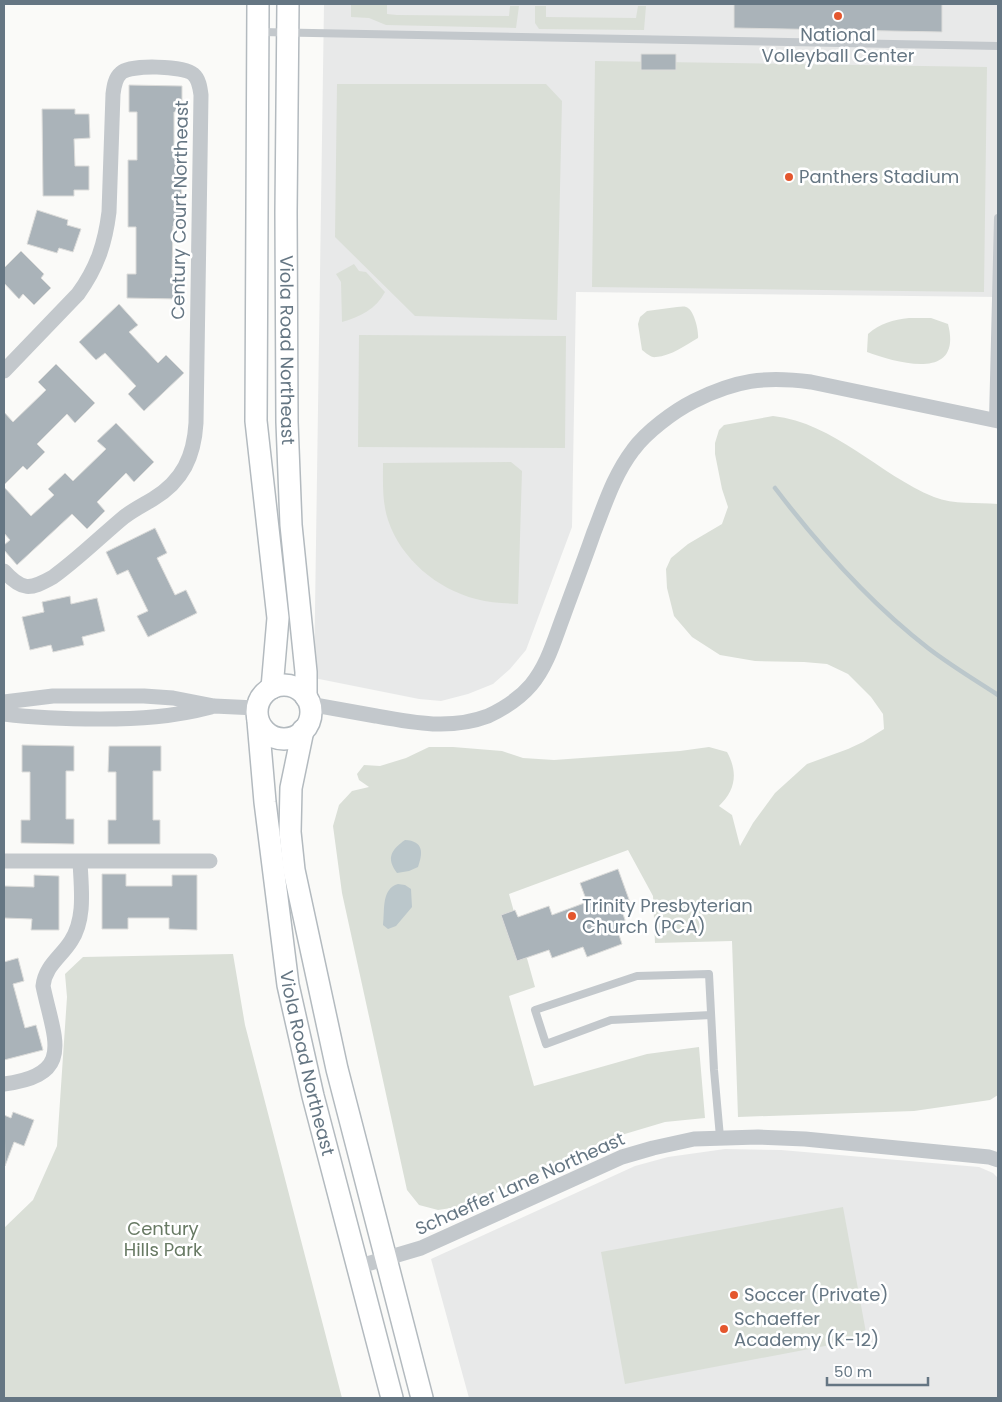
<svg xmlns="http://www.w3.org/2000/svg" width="1002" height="1402" viewBox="0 0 1002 1402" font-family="Poppins,sans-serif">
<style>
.built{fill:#e8e9e9}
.green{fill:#dadfd7}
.water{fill:#bbc7cb}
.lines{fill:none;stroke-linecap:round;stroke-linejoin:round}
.stream{stroke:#bbc7cb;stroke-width:4.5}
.building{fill:#aab3b9;stroke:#dcdcda}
.secondary-casing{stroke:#b3babf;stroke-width:24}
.lane{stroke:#c3c8cc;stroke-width:8}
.street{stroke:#c3c8cc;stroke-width:15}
.secondary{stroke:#fff;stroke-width:21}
.poi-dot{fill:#e4572e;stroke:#fff;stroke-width:2}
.labels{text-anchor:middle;stroke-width:5;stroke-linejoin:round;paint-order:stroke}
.poi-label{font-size:18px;fill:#657683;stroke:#fff;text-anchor:start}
.street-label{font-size:18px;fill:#657683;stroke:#fff}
.park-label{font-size:18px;fill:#687a64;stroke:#fff}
</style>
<rect width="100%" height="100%" fill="#fafaf8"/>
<path class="built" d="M324,4H998V297L576,292L572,527L526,650L510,669L493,684L468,694L441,701L419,699L314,678Z
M725,1149L781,1150L979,1167L993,1173L998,1178V1398H469L431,1259L635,1166L668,1157Z"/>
<path class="green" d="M351,4H387V14L397,15L509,16L510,6H519L516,28L386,25L369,18L351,17Z
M535,6H546V17L636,18L638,6H646L644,30L539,29L535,23Z
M595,61L987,67L984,292L592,287Z
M337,84H546L562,101L557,320L415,316L335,237Z
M354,264L359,271L366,272L385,292C376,309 360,317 342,322L341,282L336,274Z
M677,307C680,307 683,306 686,307C694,309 699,331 698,338C686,345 671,356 656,357C651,358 646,353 642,350L638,324L640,317L647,311Z
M909,318H931L948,324C963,382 897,363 867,352L868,334C880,323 893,320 909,318Z
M359,335L566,336L565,448L358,447Z
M773,416C835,423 878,474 934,497C954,505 977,502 998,504V1095L990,1100L914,1111L738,1117L732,941L655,943L653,896L628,850L509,894L535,987L509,996L534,1086L647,1054L699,1047L705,1118L665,1122L608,1139L471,1205L438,1210L419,1205L407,1190L342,893L333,826L339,805L352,791L369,787L359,780L357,774L364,765L380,766L406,758L429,747H453L502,751L523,758L554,760L680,751L709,747L727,752C738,772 736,790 719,806L732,815L740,846L753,823L775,793L807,764L848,749L863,742L884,729L883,714L871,697L848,674L827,664L804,662L755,661L720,655L692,637L674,616L667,588L666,569L671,558L688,544L722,524L728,507L722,489L715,454V443L719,430L724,425Z
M511,462L522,471L518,604C504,603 490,603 476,599C437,589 401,559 388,520C382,502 383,482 383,463Z
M233,954L245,1025L342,1398H4V1228L33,1200L57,1146L67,997L65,974L83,957Z
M843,1207L867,1338L625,1384L601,1252Z"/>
<path class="water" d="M405,840C424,841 423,853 418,867L409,871L397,873C386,858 391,850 405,840Z
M398,884L405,885L411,889L412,907L396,926L388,929L383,925C385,910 381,889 398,884Z"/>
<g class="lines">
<path class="stream" d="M775,488C820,547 870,603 928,648C950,665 975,680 998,695"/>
</g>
<path class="building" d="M734,4H942V32L734,28Z
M641,54H676V70H641Z
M129,85L182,86V112H174V159L182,160L181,226H173L172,274H180V299L127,298V274H136V227H128V160H137V112H129Z
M42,109H75V114H89L90,138L74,139L75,166H89V190H74V196H43Z
M37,210L68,220L67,225L81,229L73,252L59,248L57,253L27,244Z
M21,251L44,274L41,278L51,288L34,305L23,294L19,299L4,283V268Z
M119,304L138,325L129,332L158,363L166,355L184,373L144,411L128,394L136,386L105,353L96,360L79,342Z
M56,364L95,403L75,423L67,414L37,444L45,452L27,470L23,466L4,485V412L13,422L46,390L38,382Z
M116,423L154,462L134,482L126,473L97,502L105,511L87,529L72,514L17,565L4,550V545L10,540L4,533V487L31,516L54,495L48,489L65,473L73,481L106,449L97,441Z
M155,528L167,553L157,558L175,595L186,590L197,613L148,637L137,616L148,611L128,570L117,575L106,552Z
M70,596L71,604L97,598L105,631L82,637L84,645L53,652L51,645L30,650L22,617L44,612L42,602Z
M22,745L74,746V771H66V819H74V844L21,843V820H30V772H22Z
M109,746H161V771H153V820H160V844H108V820H116V772H108Z
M618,869L631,905L621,908L627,926L617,929L622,944L587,957L583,947L552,958L549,950L517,961L501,915L515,910L518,917L549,906L552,915L587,902L580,883Z
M102,874H126V886H172V875H197V930L169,929V918H128V929H102Z
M34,875L59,876V930H31L32,919L4,918V886L34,887Z
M18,958L24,981L13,984L25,1028L36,1025L43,1050L4,1060V962Z
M13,1112L34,1120L24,1146L14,1142L5,1166L4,1115L11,1118Z"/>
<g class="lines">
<g class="secondary-casing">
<g id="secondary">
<path d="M258,4L256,421L278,618L272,688"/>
<path id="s1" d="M288,4L286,212L287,422L291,525L306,672V697"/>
<circle cx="284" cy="712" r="27"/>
<path id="s2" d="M258,721L265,802L288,985L313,1096L392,1398"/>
<path d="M303,730L291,788L290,832L294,870L337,1069L422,1398"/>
</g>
</g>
<path class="lane" d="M260,32L998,46
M993,420L998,218
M711,1015L611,1020L546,1044L535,1010L637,976L709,974L714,1070L720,1137"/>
<path class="street" d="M4,371L78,294C97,268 105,244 109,212L113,94C114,86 115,78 121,73C130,64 184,66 193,74C199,79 200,87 201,95L196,423C194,456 183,481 153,499C143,505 133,510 124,517C100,537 78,559 53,577C30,590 22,591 4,571
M4,702L53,696H144L173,698L214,706L257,708
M309,704C332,708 354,712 376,716C414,723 451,730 488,716C503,709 520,698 531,685C547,666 554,641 563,617C573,589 584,561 594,532C605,504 614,475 633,450C646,432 674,411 694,401C736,380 764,376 811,382L998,421
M4,714C36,718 68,719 100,719C139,719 173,717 211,707
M4,861H210
M4,1084C76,1075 54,1039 43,986C45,966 61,957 71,941C86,918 81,887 80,861
M357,1267L421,1248L622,1157L653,1148L694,1139L758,1137L805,1139L989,1157L998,1160"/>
<use href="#secondary" class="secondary"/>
</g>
<g class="poi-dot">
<circle cx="838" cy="16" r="5"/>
<circle cx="789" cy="177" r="5"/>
<circle cx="572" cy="916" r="5"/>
<circle cx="734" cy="1295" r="5"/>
<circle cx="724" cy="1329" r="5"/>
</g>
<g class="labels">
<g class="poi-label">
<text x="838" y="41" text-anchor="middle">National<tspan x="838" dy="21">Volleyball Center</tspan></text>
<text x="799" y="183">Panthers Stadium</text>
<text x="582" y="912">Trinity Presbyterian<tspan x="582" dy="21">Church (PCA)</tspan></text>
<text x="744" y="1301">Soccer (Private)</text>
<text x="734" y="1325">Schaeffer<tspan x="734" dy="21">Academy (K-12)</tspan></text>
</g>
<g class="street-label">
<text transform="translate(180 210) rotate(-89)" y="6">Century Court Northeast</text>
<text dy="6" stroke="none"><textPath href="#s1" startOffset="346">Viola Road Northeast</textPath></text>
<text dy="6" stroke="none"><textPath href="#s2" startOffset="346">Viola Road Northeast</textPath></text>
<text transform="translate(520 1184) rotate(-24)" y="6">Schaeffer Lane Northeast</text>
</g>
<g class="park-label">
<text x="163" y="1235">Century<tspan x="163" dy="21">Hills Park</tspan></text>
</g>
</g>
<rect width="1002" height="1402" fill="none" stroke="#657683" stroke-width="10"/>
<path d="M827 1377v8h101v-8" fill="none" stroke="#657683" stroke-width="2.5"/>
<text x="834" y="1377" font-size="15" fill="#657683" stroke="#ffffff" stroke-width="4" paint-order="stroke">50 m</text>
</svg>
